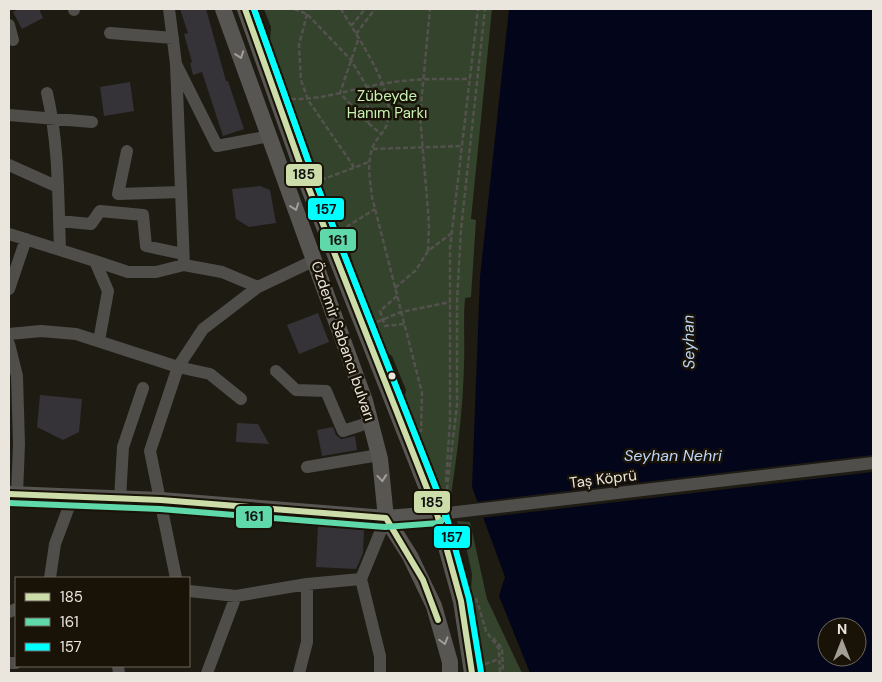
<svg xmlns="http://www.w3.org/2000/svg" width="882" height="682" viewBox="0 0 882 682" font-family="'DM Sans',sans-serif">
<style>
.green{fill:#34432b}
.water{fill:#03051b;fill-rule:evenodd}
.pier{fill:#1e1b13}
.building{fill:#353337}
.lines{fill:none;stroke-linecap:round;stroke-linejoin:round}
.path{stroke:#54524e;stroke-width:2.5;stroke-dasharray:5 2.5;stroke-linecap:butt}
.minor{stroke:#504e4b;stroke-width:12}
.major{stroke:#585653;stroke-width:16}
.bus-1-casing{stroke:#191307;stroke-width:10}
.bus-2-casing{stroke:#191307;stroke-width:10}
.bus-3-casing{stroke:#191307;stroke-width:10}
.bus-1{stroke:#cda;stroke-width:6}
.bus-2{stroke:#5fd8aa;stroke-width:6}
.bus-3{stroke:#0ff;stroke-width:6}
.oneway{stroke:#a19e98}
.bus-dot{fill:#eae6de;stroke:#191307;stroke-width:2}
.labels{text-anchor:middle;stroke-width:5;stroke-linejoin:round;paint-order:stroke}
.park-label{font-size:15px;fill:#c7f2b3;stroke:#191307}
.street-label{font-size:15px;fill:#eae6de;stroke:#191307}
.water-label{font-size:16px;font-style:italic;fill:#bbd5f9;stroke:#191307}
.line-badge{stroke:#191307;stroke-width:2}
.pale-badge-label{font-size:14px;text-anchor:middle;font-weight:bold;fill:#111}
</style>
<rect width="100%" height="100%" fill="#1e1b13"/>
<path class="green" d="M264,9H492L471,219L476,220L471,297L465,298C463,320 465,342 464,364C463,410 457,456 450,502L432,476L404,401L406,390L392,356L379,347L362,301L360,290L349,248L332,236L269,56L271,27Z
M457,521L470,522L487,599L522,673H475L470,605L472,574L467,551Z"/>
<path class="water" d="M509,9H873V673H530L499,596L505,577L472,487L480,277ZM827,627H857V657H827Z"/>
<path class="pier" d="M873,455V472L480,518L475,502Z"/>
<path class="building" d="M19,9H39L43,18L22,29L13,12Z
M180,9H206L226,81H228L244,129L223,136L202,72L193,75L190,63L192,62L184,34L188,33Z
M130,82L134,111L104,116L100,87Z
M260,186L270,190L276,223L249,227L236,219L232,189Z
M318,313L329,342L299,354L287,325Z
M40,395L82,399L79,432L63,440L37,427Z
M237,423L258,424L269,444L236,442Z
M333,427L336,435L341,439L355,436L357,450L322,456L317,430Z
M318,525L364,528L363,553L356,569L316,567Z"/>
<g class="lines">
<path class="path" d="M294,9L307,14L351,60L367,87L368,123
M341,9C357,37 398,93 387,124C385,131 378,137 374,144C366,161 370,179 372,197L422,393L421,432
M307,14L299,45L301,80L308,100L354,167
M351,26L365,9
M356,34L375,9
M358,40L340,93L368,123L381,134
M291,99C322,100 351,89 382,84C411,78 441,79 470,79
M373,149L462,146
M321,180L369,162
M348,226L356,248
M340,231L375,209
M428,251L429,223L420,116L430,9
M395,288L416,270L428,251L452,233
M397,296L380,311L385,326L404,324
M377,322L401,312L450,302
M446,482L450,421V248L478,9
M446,497L457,405V302L461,229L485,9
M476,598L486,631L499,649L500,673
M493,638L502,648L503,673
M485,664L499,659"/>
<path class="minor" d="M74,9V10
M169,9L176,64L217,146L270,136
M9,25L13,40
M110,33L173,38
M176,64L184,265L222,272L258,287
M47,93C59,144 58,197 60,249
M9,115L92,122
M127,151L118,194L181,192
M9,165L58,187
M59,221L91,224L100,211L143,215L146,246L183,254
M9,234L95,261L108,291L99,341
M95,261L128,272H156L184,265
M9,289L26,239
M9,334L41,331L76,334L178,367L210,374L241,399
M9,344L17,376L19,444L17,494
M276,371L296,390L326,391L343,431L371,422
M307,467L379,455
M120,499L123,447L143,388
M448,513L873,463
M50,578L55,544L73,496
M176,578L150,451L178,367L203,329L258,287L315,260
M189,591L236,596L307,584L361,579
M9,612L16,609
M9,663H16
M118,666L119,673
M207,673L236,596
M299,673L307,642V584
M380,673V656L361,579L386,518"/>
<path class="major" d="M223,9L365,401L380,459L386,518L410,556L434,606L450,662V673
M245,9L308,186L437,514L461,601L472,673
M9,494L161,500L386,518L437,514"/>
<g class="bus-1-casing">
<path id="bus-1" d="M245,9L308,186L437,514L461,601L472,673
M9,494L161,500L386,518L423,580L438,620"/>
</g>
<g class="bus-2-casing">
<path id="bus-2" d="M9,503L160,509L385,527L439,523L445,518V511L316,183L254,9"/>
</g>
<g class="bus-3-casing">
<path id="bus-3" d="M254,9L316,183L445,511L469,599L481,672"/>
</g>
<use href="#bus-1" class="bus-1"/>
<use href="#bus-2" class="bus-2"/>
<use href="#bus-3" class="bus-3"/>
</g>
<defs><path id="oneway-chevron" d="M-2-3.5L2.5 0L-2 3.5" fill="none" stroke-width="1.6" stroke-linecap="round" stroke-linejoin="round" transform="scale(1.25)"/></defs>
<g class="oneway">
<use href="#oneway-chevron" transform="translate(240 55) rotate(70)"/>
<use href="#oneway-chevron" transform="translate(295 207) rotate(70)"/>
<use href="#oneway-chevron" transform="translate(382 478) rotate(85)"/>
<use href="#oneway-chevron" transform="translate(444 641) rotate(74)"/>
</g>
<circle class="bus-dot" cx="392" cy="376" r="4.5"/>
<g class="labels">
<g class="park-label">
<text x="387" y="101">Zübeyde<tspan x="387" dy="17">Hanım Parkı</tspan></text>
</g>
<g class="street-label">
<text transform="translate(343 341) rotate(71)" y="5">Özdemir Sabancı bulvarı</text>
<text transform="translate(603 479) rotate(-7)" y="5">Taș Köprü</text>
</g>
<g class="water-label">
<text transform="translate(688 342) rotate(-91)" y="6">Seyhan</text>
<text x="673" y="461">Seyhan Nehri</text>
</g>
</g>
<g class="line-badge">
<rect x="285" y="163" width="38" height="24" rx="5" fill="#cda"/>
<rect x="307" y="197" width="38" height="24" rx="5" fill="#0ff"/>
<rect x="319" y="228" width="38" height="24" rx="5" fill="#5fd8aa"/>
<rect x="413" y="490" width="38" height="24" rx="5" fill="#cda"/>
<rect x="235" y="505" width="38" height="24" rx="5" fill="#5fd8aa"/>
<rect x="433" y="525" width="38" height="24" rx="5" fill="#0ff"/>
</g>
<g class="pale-badge-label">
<text x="304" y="179">185</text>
<text x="326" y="214">157</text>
<text x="338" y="245">161</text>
<text x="432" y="507">185</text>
<text x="254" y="521">161</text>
<text x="452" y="542">157</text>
</g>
<rect width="882" height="682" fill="none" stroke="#eae6de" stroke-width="20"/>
<rect x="15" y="577" width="175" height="90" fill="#191307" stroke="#6d675d"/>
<rect x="25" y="593" width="25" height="8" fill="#ccddaa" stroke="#6d675d"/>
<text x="60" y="602" font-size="15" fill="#eae6de">185</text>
<rect x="25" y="618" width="25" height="8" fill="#5fd8aa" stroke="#6d675d"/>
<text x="60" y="627" font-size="15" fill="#eae6de">161</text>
<rect x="25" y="643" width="25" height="8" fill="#00ffff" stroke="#6d675d"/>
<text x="60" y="652" font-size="15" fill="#eae6de">157</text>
<g transform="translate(842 642)"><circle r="24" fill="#191307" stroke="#6d675d"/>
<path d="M0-4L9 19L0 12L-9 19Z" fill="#a39f97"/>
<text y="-8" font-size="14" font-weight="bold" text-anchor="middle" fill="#eae6de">N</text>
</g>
</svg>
